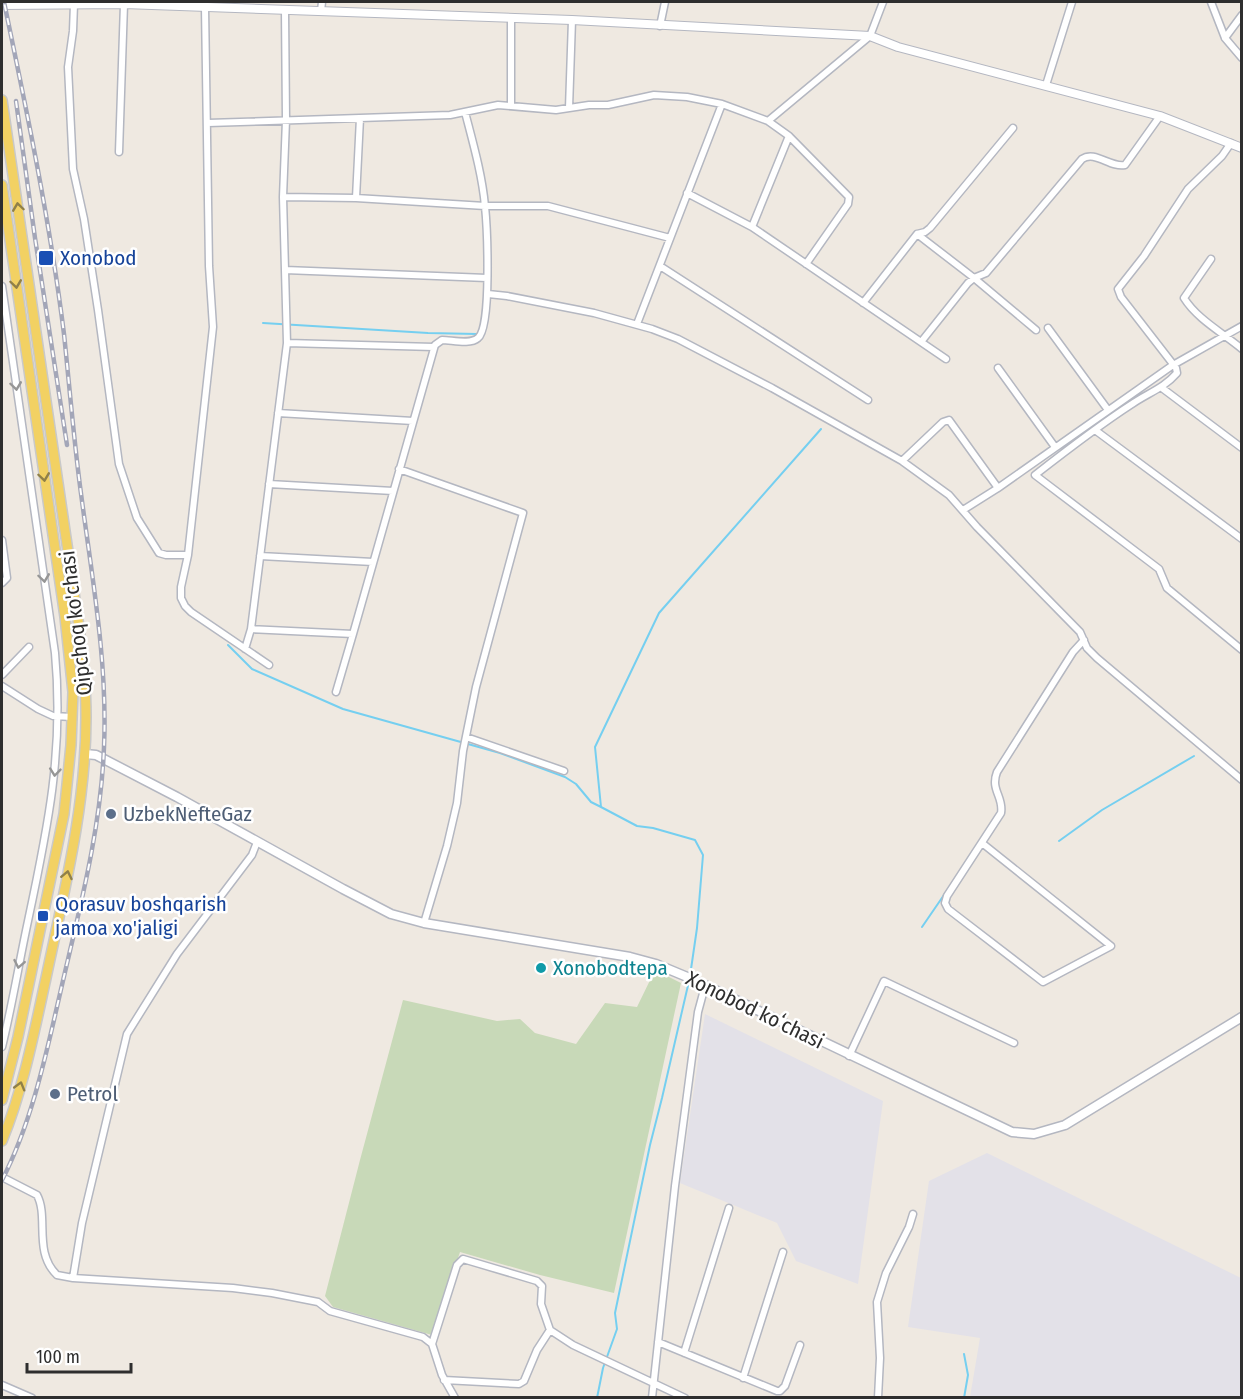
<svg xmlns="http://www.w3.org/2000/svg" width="1243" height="1399" viewBox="0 0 1243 1399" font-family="'Fira Sans Condensed',sans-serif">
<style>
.industrial{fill:#e3e1e8}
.cemetery{fill:#c8d9b8}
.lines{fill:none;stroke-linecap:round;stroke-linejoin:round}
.stream{stroke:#75cff0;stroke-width:2}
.minor-casing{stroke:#b4b7c1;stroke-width:9}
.tertiary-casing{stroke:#b4b7c1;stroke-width:10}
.secondary-casing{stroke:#b4b7c1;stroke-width:11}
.primary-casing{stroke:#c9c9c9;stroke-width:12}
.minor{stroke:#fff;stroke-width:6}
.tertiary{stroke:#fff;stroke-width:8}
.secondary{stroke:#fff;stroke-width:8}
.primary{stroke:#f2d163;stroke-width:9}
.rail-casing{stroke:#a3a6b8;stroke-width:4.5}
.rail{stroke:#fff;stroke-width:2;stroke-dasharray:7;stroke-linecap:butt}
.oneway{stroke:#908048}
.oneway2{stroke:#969696}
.transit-dot{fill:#1a4fb4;stroke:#fff;stroke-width:2}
.service-dot{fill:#5c6f8a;stroke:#fff;stroke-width:2}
.culture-dot{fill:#0f9aa8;stroke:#fff;stroke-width:2}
.labels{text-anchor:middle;stroke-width:5;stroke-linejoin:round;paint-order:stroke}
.transit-label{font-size:21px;fill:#164399;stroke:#fff;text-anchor:start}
.street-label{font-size:21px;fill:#2e2e2e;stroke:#fff}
.service-label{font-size:21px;fill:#4e5e75;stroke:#fff;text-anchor:start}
.culture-label{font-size:21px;fill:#0d838f;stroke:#fff;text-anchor:start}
</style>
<rect width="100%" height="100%" fill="#efe9e1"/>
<path class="industrial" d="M705,1014L883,1101L858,1284L796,1261L777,1223L680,1183Z
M987,1153L1241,1278V1397H970L980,1338L908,1327L929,1181Z"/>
<path class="cemetery" d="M655,970L681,983L614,1293L540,1275L460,1252L432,1335L333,1307L325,1296L360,1160L403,1000L497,1021L520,1019L535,1033L576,1044L605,1003L637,1007Z"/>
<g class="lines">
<path class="stream" d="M263,323L428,333L477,334
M228,645L252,669L343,709L500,753L565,777L576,784L591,802L601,807
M1059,841L1102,810L1194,756
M922,927L946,892
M690,976L697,928L703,855L695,840L653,828L637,826L601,807L595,747L659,613L821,429
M597,1398L603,1368L617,1329L615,1313L650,1145L662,1098L689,981
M964,1398L968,1375L964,1354"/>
<g class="minor-casing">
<path id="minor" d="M1211,2L1225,38L1242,58
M74,4L73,31L68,67L73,169L84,219L98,310L119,464L137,518L159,553L166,555H188
M205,7L209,266L213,327L188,555L181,587V598L185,606L191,612L269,665
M321,11L322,2
M660,26L665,2
M1225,38L1242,15
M1046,85L1072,2
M511,106V19
M569,108L572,20
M768,121L789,136L849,197L848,204L806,264
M208,123L450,115L498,105L556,110L589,105H608L654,95L687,97L722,104L768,121L870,36L883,2
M1231,143L1222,156L1188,189L1144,256L1118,289L1121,297L1176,368L1177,373C1164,388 1148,393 1132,404C1098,426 1067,450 1035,475L1159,569L1167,588L1242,650
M119,152L124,4
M687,193L752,227L946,359
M283,197L356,198L485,206H548L670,238
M356,198L360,118
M752,227L789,136
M917,234L974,278L1036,330
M1211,259L1184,298C1197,319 1223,333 1242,349
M660,266L868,400
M285,270L487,278
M2,286L55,653C64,750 48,827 28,921C19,963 12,1006 2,1047
M488,294L507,296L594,313L652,329L678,339L772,388L902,461L949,495L977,527L1080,632L1087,648L1097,658L1242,780
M863,303L917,234L925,232L930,228L1013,128
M637,324L722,104
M1048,328L1108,410
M921,342L968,283L974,278L986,273L1082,159C1095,150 1110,168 1125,165L1160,116
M287,343L434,347
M998,368L1055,447
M1162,388L1242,448
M278,413L413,421
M1095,430L1242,539
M902,461L943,422L949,420L998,488
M399,469L523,513L476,687L463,751L457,803L447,846L424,923
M269,484L393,491
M963,510L998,488L1173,365L1242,326
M2,540L7,578L2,583
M260,556L373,562
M251,629L353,634L435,345L442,340C452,340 470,345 478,338C492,327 487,226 485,206C482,174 473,143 465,112
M245,649L251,629L287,343L283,197L286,120L285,10
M2,675L29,647
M2,686L38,709L53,716L72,717
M336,692L353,634
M466,737L564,771
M982,843L1111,946L1043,982L948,909L945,903L947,896L1001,813C1004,797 990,790 997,772L1073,652L1084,640
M849,1056L884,981L1014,1043
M2,1177L37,1195C49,1217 33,1252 57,1275L73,1278L233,1288L272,1293L318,1302L330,1311L423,1337L432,1344L442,1375L455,1398
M73,1278L82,1223L127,1034L177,954L252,855L257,842
M550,1330L573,1345L685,1398
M658,1342L777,1391H780L785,1386L800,1345
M432,1344L457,1265L463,1259L537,1281L542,1286L541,1304L550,1330L537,1350L524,1381L519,1384L444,1380
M684,1353L729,1208
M743,1378L783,1252
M2,1385L32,1398
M652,1398L675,1186L698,1012L705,986
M878,1398L880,1358L877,1302L886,1273L909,1227L913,1214"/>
</g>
<g class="tertiary-casing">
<path id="tertiary" d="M2,5L124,4L572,20L870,36L898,47L1160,116L1242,148"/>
</g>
<g class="secondary-casing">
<path id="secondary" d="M85,754L96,755L177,797L343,889L391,914L424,923L630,957L656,964L692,979L1012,1132L1034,1134L1065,1125L1242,1017"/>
</g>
<g class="primary-casing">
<path id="primary" d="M2,100L77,613C82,647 86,682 86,717C86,806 64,892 46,978C34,1033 23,1090 2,1141
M2,185L65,617L73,692L71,745L64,814L18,1037L2,1100"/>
</g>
<use href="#minor" class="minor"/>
<use href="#tertiary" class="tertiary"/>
<use href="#secondary" class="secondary"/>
<use href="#primary" class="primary"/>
<g class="rail-casing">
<path id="rail" d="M16,101L35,238L67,445
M2,1180C33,1120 47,1050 62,985C80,907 101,828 104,747C108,657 90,567 79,478C73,430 69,382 64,334C50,222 27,112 4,2"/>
</g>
<use href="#rail" class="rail"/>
</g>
<defs><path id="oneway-chevron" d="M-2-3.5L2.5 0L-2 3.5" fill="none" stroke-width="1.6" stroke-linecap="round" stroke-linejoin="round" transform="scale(1.5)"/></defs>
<g class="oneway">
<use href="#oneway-chevron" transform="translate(18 207) rotate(-98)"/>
<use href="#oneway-chevron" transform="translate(16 284) rotate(82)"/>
<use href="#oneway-chevron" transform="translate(44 477) rotate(82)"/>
<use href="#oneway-chevron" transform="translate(67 875) rotate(-78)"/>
<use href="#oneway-chevron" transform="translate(20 1086) rotate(-74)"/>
</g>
<g class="oneway2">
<use href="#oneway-chevron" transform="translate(16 386) rotate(82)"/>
<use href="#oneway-chevron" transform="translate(44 578) rotate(82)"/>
<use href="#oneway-chevron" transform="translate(55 772) rotate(96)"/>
<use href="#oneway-chevron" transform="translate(19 964) rotate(101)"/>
</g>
<g class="transit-dot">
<rect x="38" y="250" width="16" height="16" rx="3"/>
<rect x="37" y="910" width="12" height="12" rx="3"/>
</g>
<g class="service-dot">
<circle cx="111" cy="814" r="6"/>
<circle cx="55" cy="1094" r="6"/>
</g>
<circle class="culture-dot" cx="541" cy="968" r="6"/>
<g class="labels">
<g class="transit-label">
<text x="60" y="265">Xonobod</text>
<text x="55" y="911">Qorasuv boshqarish<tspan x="55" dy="24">jamoa xo'jaligi</tspan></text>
</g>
<g class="street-label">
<text transform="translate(76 623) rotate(-97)" y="7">Qipchoq ko'chasi</text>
<text transform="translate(755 1010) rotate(26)" y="7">Xonobod koʻchasi</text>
</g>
<g class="service-label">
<text x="123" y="821">UzbekNefteGaz</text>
<text x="67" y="1101">Petrol</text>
</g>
<g class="culture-label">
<text x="553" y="975">Xonobodtepa</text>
</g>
</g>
<rect width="1243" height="1399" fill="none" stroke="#2e2e2e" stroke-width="6"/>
<path d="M27 1363v9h104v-9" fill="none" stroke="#2e2e2e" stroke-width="3"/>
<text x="36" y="1363" font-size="18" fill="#2e2e2e" stroke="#ffffff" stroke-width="4.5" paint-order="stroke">100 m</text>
</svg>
